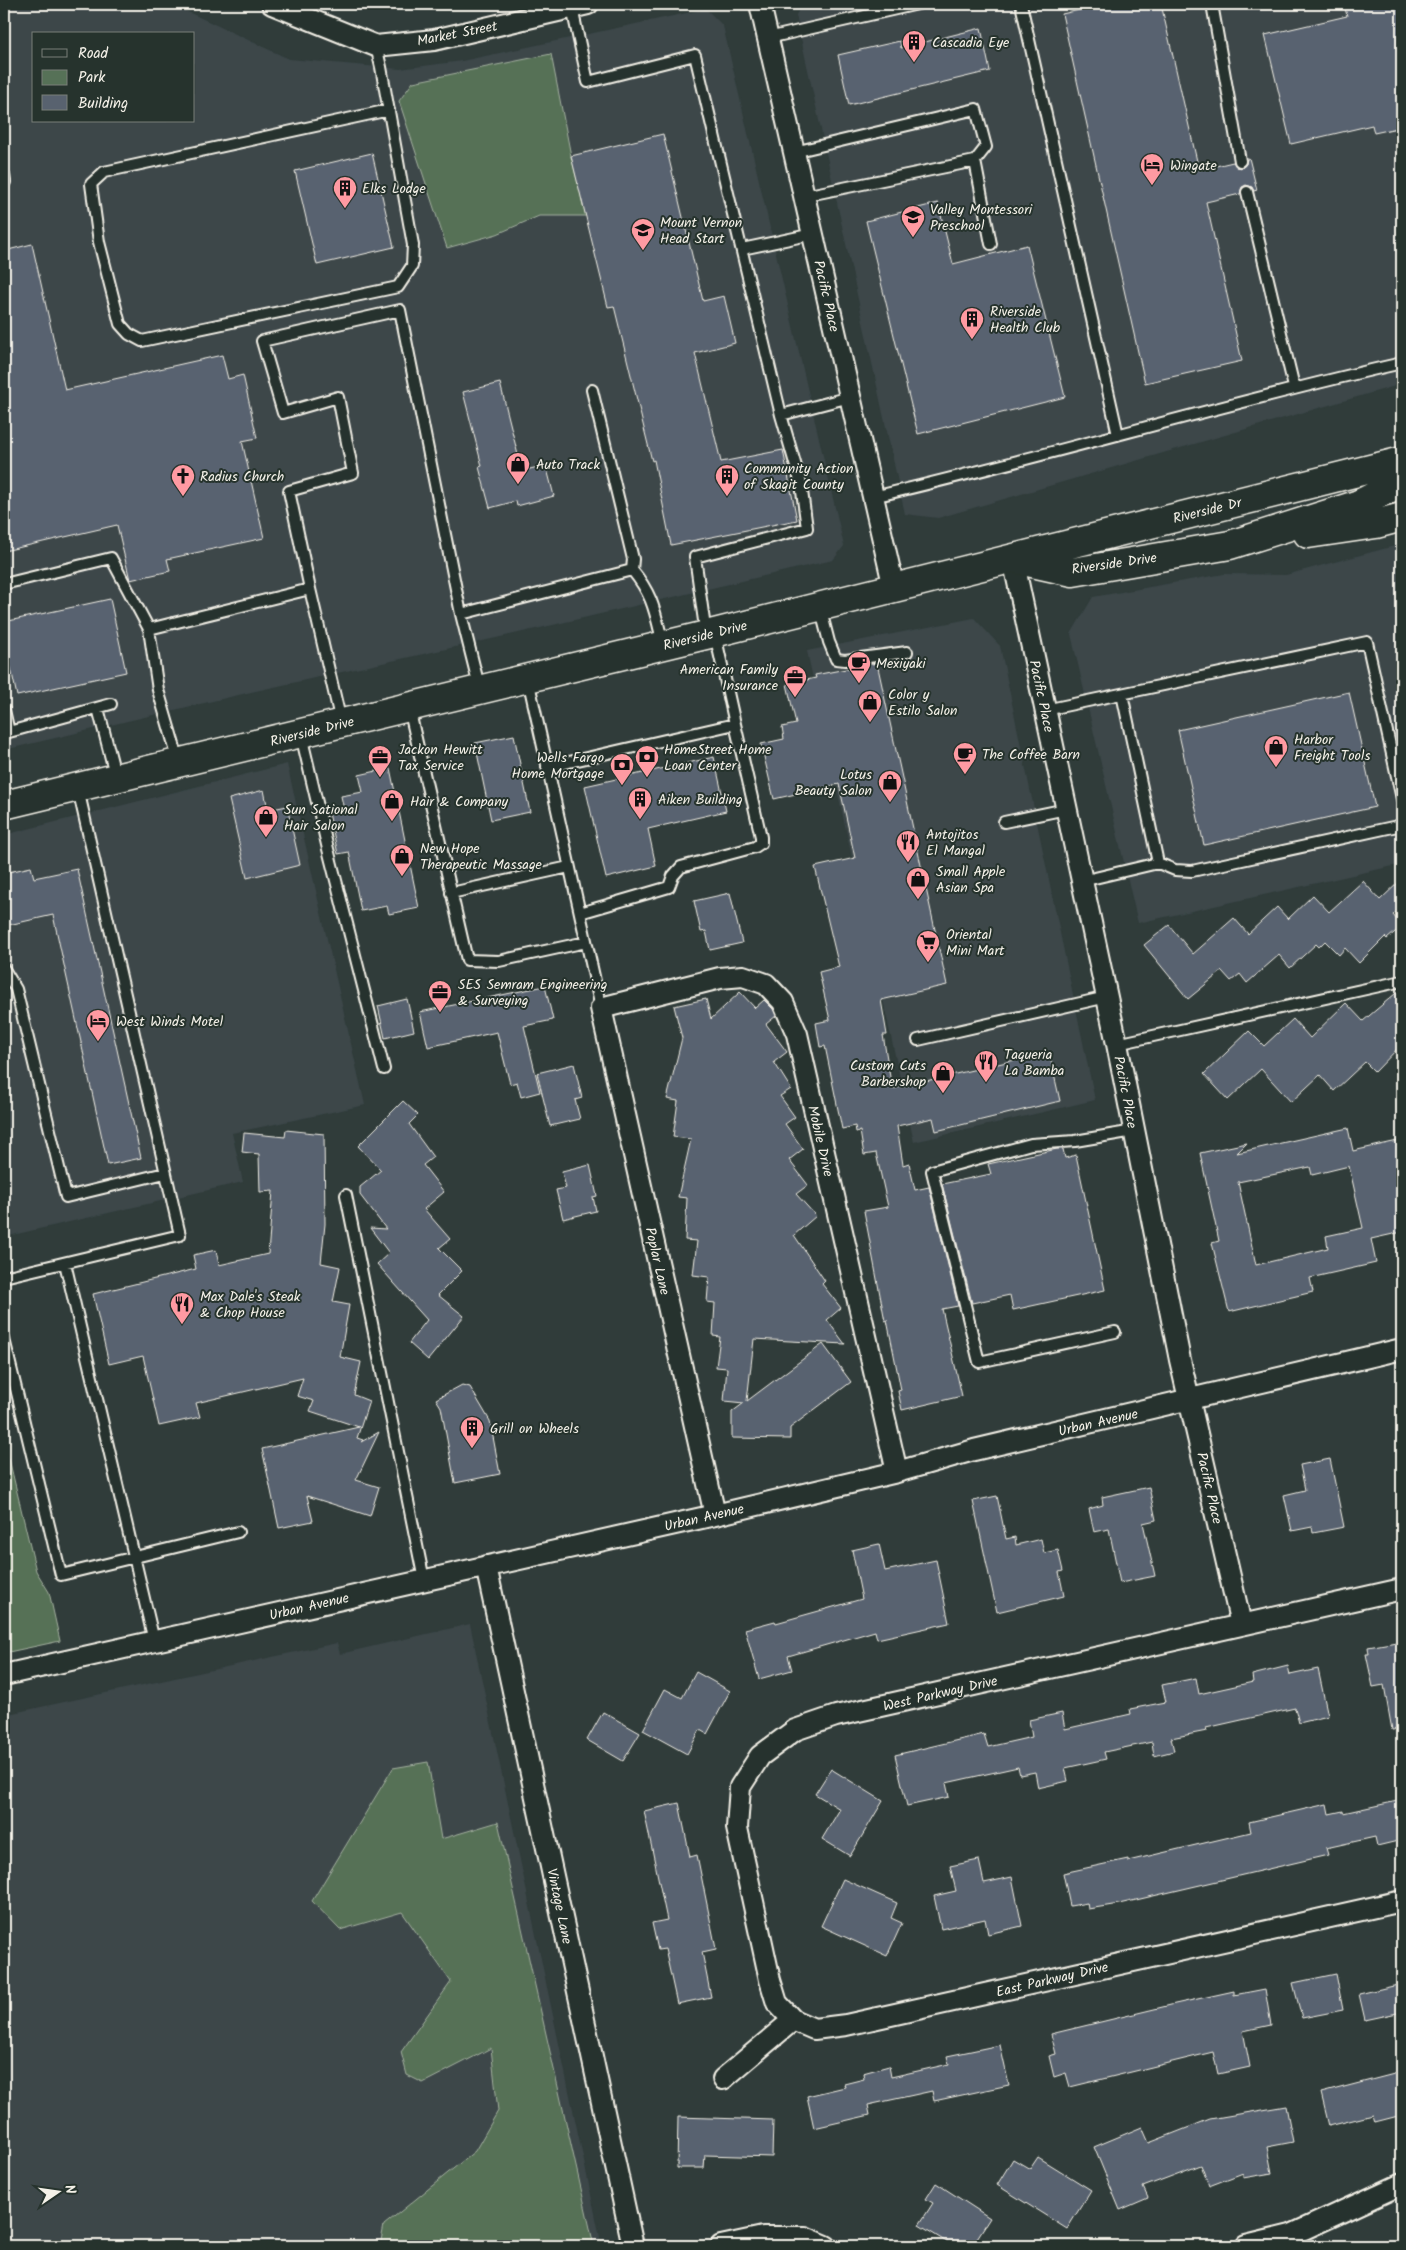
<svg xmlns="http://www.w3.org/2000/svg" width="1406" height="2250" viewBox="0 0 1406 2250" font-family="Kalam,sans-serif">
<style>
.built{fill:#3c474a;fill-rule:evenodd}
.green{fill:#567157;stroke:#a5b1a0}
.building{fill:#58626f;stroke:#f4f1e8;fill-rule:evenodd}
.lines{fill:none;stroke-linecap:round;stroke-linejoin:round}
.service-casing{stroke:#f4f1e8;stroke-width:14}
.minor-casing{stroke:#f4f1e8;stroke-width:24}
.secondary-casing{stroke:#f4f1e8;stroke-width:31}
.service{stroke:#26332d;stroke-width:10}
.minor{stroke:#26332d;stroke-width:20}
.secondary{stroke:#26332d;stroke-width:28}
.labels{text-anchor:middle;stroke-width:4;stroke-linejoin:round;paint-order:stroke}
.street-label{font-size:14px;fill:#f4f1e8;stroke:#26332d}
.poi-label{font-size:14px;fill:#f4f1e8;stroke:#26332d;text-anchor:start}
</style>
<rect width="100%" height="100%" fill="#303c3a"/>
<filter id="ink" filterUnits="userSpaceOnUse"><feTurbulence type="fractalNoise" baseFrequency=".02" numOctaves="2"/><feDisplacementMap in="SourceGraphic" scale="10" xChannelSelector="R" yChannelSelector="G"/><feConvolveMatrix kernelMatrix="1 2 1 2 8 2 1 2 1" color-interpolation-filters="sRGB"/></filter>
<g filter="url(#ink)">
<path class="built" d="M4,4H171L289,59L400,69L462,61L706,9L723,26L844,546L833,560L514,634L251,692L4,750ZM34,34H194V121H34Z
M802,4H1402V384L938,518L905,514L796,15Z
M1402,544V864L1138,923L1071,634L1093,597L1224,574L1286,575Z
M974,618L1000,646L1095,1100L914,1142L807,651Z
M287,764L365,1105L232,1133L243,1182L4,1237V835Z
M470,1624L601,2242L583,2246H4V1715L337,1643L340,1654Z"/>
<path class="green" d="M551,54L571,156L586,216H539L497,234L447,248L399,101L413,82Z
M4,1438L36,1571L49,1592L60,1641L4,1653Z
M428,1762L441,1839L498,1822L594,2246H380L384,2225L475,2151L498,2111L491,2048L423,2083L407,2075L401,2052L451,1982L402,1912L340,1930L312,1901L393,1768Z"/>
<path class="building" d="M1106,4H1161L1199,170L1233,162L1237,167L1242,168L1246,164L1247,159L1249,158L1257,190L1254,191L1252,187L1246,185L1242,187L1240,194L1206,202L1242,361L1145,383L1062,14Z
M1344,4H1402V127L1374,133L1372,125L1291,144L1265,35L1347,16Z
M981,28L990,71L849,105L838,55L900,41L901,48Z
M663,134L703,301L724,296L735,343L695,353L721,462L783,450L797,520L671,545L654,460L652,461L614,306L608,307L571,156Z
M372,153L394,247L317,265L295,171Z
M938,203L953,264L1027,245L1065,397L918,434L866,221Z
M32,244L65,390L222,355L228,379L243,375L257,438L242,441L264,538L167,559L170,571L130,580L117,525L4,551V251Z
M500,383L522,471L546,465L554,496L517,506L516,501L490,508L479,467L482,466L463,392Z
M110,599L126,672L17,696L4,637V622Z
M877,663L947,985L881,1000L887,1035H883L892,1089L1049,1052L1060,1101L936,1131L933,1118L897,1126L903,1165L909,1163L915,1190L929,1187L958,1306L942,1309L962,1396L902,1410L898,1391L901,1390L887,1320L885,1321L864,1211L888,1207L876,1153L864,1155L860,1131L856,1132L855,1126L842,1129L825,1046L820,1047L816,1023L830,1020L819,972L839,967L815,867L855,858L839,784L774,799L761,744L784,739L782,727L796,724L787,684L816,678L815,675Z
M1349,692L1375,807L1204,845L1178,730Z
M514,735L530,812L491,820L475,743Z
M714,757L726,811L648,829L656,866L606,878L585,786Z
M390,768L419,908L389,914L387,906L361,911L349,852L338,854L329,813L344,810L341,796L363,792L359,775Z
M264,790L268,810L287,806L300,865L247,878L229,799Z
M31,867L34,878L77,869L141,1158L108,1165L53,915L4,926V873Z
M1402,879V906L1393,915L1402,926L1387,939L1385,937L1359,963L1345,948L1339,955L1325,941L1319,947L1316,944L1290,968L1279,955L1247,983L1240,974L1231,981L1222,971L1188,999L1144,945L1169,925L1193,954L1234,918L1248,934L1277,907L1288,919L1313,895L1329,912L1363,881L1380,900Z
M730,893L742,943L710,950L706,931L701,932L694,901Z
M545,986L553,1020L524,1026L540,1092L521,1097L517,1082L510,1084L497,1032L428,1047L420,1012Z
M1402,988V1044L1375,1072L1365,1062L1334,1091L1320,1075L1291,1102L1261,1069L1228,1100L1204,1074L1249,1031L1264,1046L1293,1019L1310,1038L1346,1003L1363,1021Z
M740,992L755,1008L764,1000L773,1009L776,1016L766,1024L787,1052L774,1062L791,1089L780,1096L795,1117L785,1124L803,1149L789,1160L808,1185L796,1194L816,1216L794,1235L825,1281L822,1284L841,1308L827,1320L845,1344L754,1339L747,1401L823,1344L851,1382L790,1428V1439L732,1438V1412L744,1403L724,1401L727,1368L716,1367L720,1337L713,1336L715,1303L707,1302L709,1277L693,1275L697,1241L685,1240L687,1198L678,1197L691,1139L673,1137L678,1101L667,1099L682,1038L674,1006L706,999L711,1019Z
M407,999L414,1031L385,1038L378,1006Z
M574,1064L582,1098L575,1100L580,1119L550,1126L537,1073Z
M403,1101L418,1115L409,1124L433,1157L423,1165L444,1192L424,1209L450,1239L439,1248L462,1271L438,1295L464,1316L428,1360L409,1343L427,1320L377,1264L389,1253L370,1228L386,1229L360,1195V1187L381,1170L358,1146Z
M1348,1128L1353,1151L1402,1140V1232L1371,1239L1376,1263L1310,1278L1313,1292L1229,1312L1212,1243L1219,1241L1200,1153L1247,1143L1237,1153ZM1349,1166L1363,1228L1326,1236L1328,1248L1256,1265L1238,1182L1310,1167L1312,1175Z
M286,1130L324,1134L325,1224L321,1263L340,1267L333,1302L349,1305L340,1357L361,1362L354,1395L369,1401L357,1438L363,1440L361,1442L379,1432L356,1480L379,1487L370,1516L307,1496L313,1521L279,1528L262,1449L359,1427L310,1411L314,1401L297,1396L303,1378L196,1403L200,1417L159,1426L143,1356L109,1364L93,1294L196,1269L193,1255L216,1250L219,1265L268,1254L273,1191L260,1192L259,1154L242,1152L244,1133L285,1137Z
M1057,1149H1063L1065,1158L1076,1155L1105,1290L1013,1310L1010,1295L972,1303L942,1184L991,1174L988,1164Z
M590,1165L597,1196L593,1197L596,1211L563,1219L556,1190L566,1188L562,1172Z
M462,1385L470,1387L490,1421L500,1474L455,1483L441,1407L436,1399Z
M1330,1459L1344,1527L1313,1533L1312,1527L1292,1531L1284,1495L1305,1490L1300,1465Z
M1149,1487L1156,1520L1143,1523L1155,1576L1120,1583L1109,1529L1094,1532L1089,1509L1103,1505L1102,1497Z
M997,1496L1006,1539L1015,1537L1016,1545L1041,1539L1044,1553L1058,1550L1063,1571L1059,1572L1064,1596L997,1612L973,1501Z
M879,1544L885,1571L936,1560L949,1623L877,1639L875,1631L788,1656L792,1670L759,1679L745,1629L775,1621L776,1623L862,1599L852,1550Z
M1402,1641V1729L1392,1730L1384,1685L1373,1687L1366,1654H1369L1368,1647Z
M1288,1666L1290,1675L1318,1669L1328,1716L1299,1723L1295,1708L1206,1728L1207,1731L1171,1738L1174,1751L1154,1756L1152,1742L1104,1752L1106,1759L1065,1768L1068,1781L1038,1788L1035,1772L1020,1775L1018,1767L946,1783L949,1797L907,1806L895,1755L984,1734L988,1747L1032,1737L1029,1720L1062,1713L1065,1729L1131,1714L1130,1709L1166,1702L1162,1685L1196,1678L1199,1694L1253,1682L1252,1675Z
M696,1672L730,1691L707,1734L700,1730L687,1754L643,1730L665,1689L682,1698Z
M603,1712L640,1733L623,1761L587,1740Z
M831,1769L883,1801L850,1856L822,1839L840,1809L815,1794Z
M1402,1800V1840L1377,1846L1375,1837L1326,1848L1328,1855L1119,1904L1088,1909L1087,1903L1070,1906L1063,1873L1128,1859V1861L1251,1832L1249,1822L1327,1804L1329,1814L1343,1811V1813Z
M679,1803L690,1857L697,1855L716,1949L702,1952L711,1997L677,2004L665,1949L658,1950L652,1923L667,1920L644,1811Z
M979,1860L984,1883L1012,1877L1022,1926L988,1934L985,1919L941,1929L934,1896L956,1891L950,1866Z
M843,1879L897,1903L891,1918L902,1923L887,1956L821,1926Z
M1336,1974L1343,2010L1302,2018L1293,1983Z
M1402,1984V2012L1365,2020L1359,1994Z
M1265,1989L1271,2025L1243,2031L1250,2067L1218,2074L1213,2052L1070,2087L1066,2073L1054,2077L1049,2056L1056,2054L1051,2034L1175,2004L1234,1991V1995Z
M1000,2045L1009,2085L934,2101L932,2091L868,2105L870,2115L814,2128L807,2096L845,2087L844,2084L864,2079L863,2073L889,2066L891,2077L949,2064L947,2056Z
M1398,2073L1402,2088V2115L1375,2122L1373,2115L1329,2126L1321,2093Z
M1286,2106L1293,2142L1267,2147L1272,2173L1243,2178V2173L1209,2186L1201,2165L1143,2187L1148,2198L1120,2210L1094,2147L1142,2127L1149,2143L1210,2119Z
M678,2117L773,2120L772,2157L705,2155L704,2168H677Z
M1038,2157L1091,2190L1067,2229L997,2185L1013,2159L1030,2169Z
M936,2183L990,2218L972,2246H953L919,2225L933,2203L926,2199Z"/>
<g class="lines">
<g class="service-casing">
<path id="service" d="M1021,4L1118,435
M1212,4L1240,161
M572,8L588,82L695,55L781,415L801,484L807,528L695,557L706,635
M768,38L918,4
M376,46L381,67L413,245L412,266L398,287L142,341L129,334L120,324L99,242L91,184L104,172L389,110
M794,152L976,109L986,147L975,161L804,196
M975,161L991,244
M4,175L5,182H4
M1247,192L1294,387
M742,249L813,234
M781,415L850,397
M873,497C1050,456 1224,403 1402,363
M632,570C653,595 655,612 663,644
M4,584L111,558L149,629
M310,589L341,722
M820,607L829,642L836,659L845,660L907,652
M461,614L632,570L633,559L592,390
M715,634L735,724
M528,679L601,1008
M98,708L116,778
M409,708L467,960L499,961L586,942
M4,710L9,732L111,704
M1045,710L1367,642L1402,799
M301,735L328,849L384,1069
M179,762L158,690L149,629L310,589L289,491L353,473L338,397L283,413L262,341L400,310L461,614L480,690
M547,767L735,724L761,837V843L755,847L681,867L673,876L669,887L580,913
M1004,822L1066,809
M1158,863L1175,870L1192,871L1402,825
M1082,881L1158,863L1122,694
M451,893L569,867
M4,969L16,989L66,1197L165,1173
M918,1040L1107,997
M1117,1044L1402,981
M346,1195L424,1580
M65,1263L154,1641
M4,1277L180,1235L78,789
M1115,1332L979,1362L932,1171L1031,1144L1075,1141L1134,1131
M4,1339L61,1575L238,1532"/>
</g>
<g class="minor-casing">
<path id="minor" d="M272,4L376,46L434,40L588,4
M760,4L894,588
M1013,559L1117,1044L1180,1360L1241,1624
M715,1515L601,1008L720,978L743,976L766,984L783,1002L797,1034L897,1472
M486,1566L633,2246
M4,1675L715,1515L897,1472L974,1450L1402,1349
M793,2020L777,2003L770,1980L737,1828L740,1787L760,1756L795,1730L836,1716L1402,1589
M723,2079L793,2020L814,2029L846,2025L1402,1901
M721,2246L763,2237H805L826,2246
M1246,2246L1291,2235L1402,2184"/>
</g>
<g class="secondary-casing">
<path id="secondary" d="M1308,534L1376,524L1402,517
M1019,560L1073,572L1230,545L1359,504L1402,482
M4,805L706,635L1402,461"/>
</g>
<use href="#service" class="service"/>
<use href="#minor" class="minor"/>
<use href="#secondary" class="secondary"/>
</g>
</g>
<defs>
<g id="building-pin" transform="scale(1.25)"><path d="M0 17L-7.5 6A9.5 9.5 0 1 1 7.5 6Z" fill="#ff9aa2" stroke="#26332d"/><path d="M-4-6H4V6H1V3H-1V6H-4ZM-2.5-4.3h1.7v1.8h-1.7ZM.8-4.3h1.7v1.8H.8ZM-2.5-1h1.7V.8h-1.7ZM.8-1h1.7V.8H.8Z" fill="#111"/></g>
<g id="hotel-pin" transform="scale(1.25)"><path d="M0 17L-7.5 6A9.5 9.5 0 1 1 7.5 6Z" fill="#ff9aa2" stroke="#26332d"/><path d="M-6-4.5h1.5V1H6V5H4.5V3h-9V5H-6ZM-4 0a1.8 1.8 0 1 1 3.6 0ZM.5 0V-2.5h3Q6-2.5 6 0Z" fill="#111"/></g>
<g id="school-pin" transform="scale(1.25)"><path d="M0 17L-7.5 6A9.5 9.5 0 1 1 7.5 6Z" fill="#ff9aa2" stroke="#26332d"/><path d="M0-5L7-2L0 1L-7-2ZM-4 1L0 2.5L4 1V4Q0 6-4 4Z" fill="#111"/></g>
<g id="shop-pin" transform="scale(1.25)"><path d="M0 17L-7.5 6A9.5 9.5 0 1 1 7.5 6Z" fill="#ff9aa2" stroke="#26332d"/><path d="M-5-2.5h2.3a2.7 3.5 0 0 1 5.4 0H5L5.5 6h-11ZM-1.5-2.5h3a1.5 2.3 0 0 0-3 0Z" fill="#111"/></g>
<g id="church-pin" transform="scale(1.25)"><path d="M0 17L-7.5 6A9.5 9.5 0 1 1 7.5 6Z" fill="#ff9aa2" stroke="#26332d"/><path d="M-1.2-6h2.4v3.5h3.3v2.4h-3.3V6h-2.4V-.1h-3.3v-2.4h3.3Z" fill="#111"/></g>
<g id="cafe-pin" transform="scale(1.25)"><path d="M0 17L-7.5 6A9.5 9.5 0 1 1 7.5 6Z" fill="#ff9aa2" stroke="#26332d"/><path d="M-5.5-4.5H6V0H3Q3 3.5 0 3.5H-2.5Q-5.5 3.5-5.5 0ZM3-3.2v2h1.7v-2ZM-6 4.5H4V6H-6Z" fill="#111"/></g>
<g id="office-pin" transform="scale(1.25)"><path d="M0 17L-7.5 6A9.5 9.5 0 1 1 7.5 6Z" fill="#ff9aa2" stroke="#26332d"/><path d="M-6-3h4V-5.5h4V-3h4V5H-6ZM-1-4.5V-3h2v-1.5ZM-6 0V1H6V0Z" fill="#111"/></g>
<g id="bank-pin" transform="scale(1.25)"><path d="M0 17L-7.5 6A9.5 9.5 0 1 1 7.5 6Z" fill="#ff9aa2" stroke="#26332d"/><path d="M-6-4H6V4H-6ZM0-2.3a2.3 2.3 0 1 0 0 4.6a2.3 2.3 0 1 0 0-4.6Z" fill="#111"/></g>
<g id="restaurant-pin" transform="scale(1.25)"><path d="M0 17L-7.5 6A9.5 9.5 0 1 1 7.5 6Z" fill="#ff9aa2" stroke="#26332d"/><path d="M-5-6h1v4h1v-4h1v4h1v-4h1v5L-1.5 .5V6h-2V.5L-5-1ZM5-6V6H3V1.5H1.5Q1.5-4 5-6Z" fill="#111"/></g>
<g id="supermarket-pin" transform="scale(1.25)"><path d="M0 17L-7.5 6A9.5 9.5 0 1 1 7.5 6Z" fill="#ff9aa2" stroke="#26332d"/><path d="M-6-5.5h2.5l.6 2H6L4.5 2H-2.5L-4.4-4H-6ZM-1.5 3.2a1.3 1.3 0 1 0 .1 0ZM3 3.2a1.3 1.3 0 1 0 .1 0Z" fill="#111"/></g>
</defs>
<g fill-rule="evenodd">
<use href="#building-pin" x="914" y="42"/>
<use href="#hotel-pin" x="1152" y="165"/>
<use href="#building-pin" x="345" y="188"/>
<use href="#school-pin" x="913" y="217"/>
<use href="#school-pin" x="643" y="230"/>
<use href="#building-pin" x="972" y="319"/>
<use href="#shop-pin" x="518" y="464"/>
<use href="#church-pin" x="183" y="476"/>
<use href="#building-pin" x="727" y="476"/>
<use href="#cafe-pin" x="859" y="663"/>
<use href="#office-pin" x="795" y="677"/>
<use href="#shop-pin" x="870" y="702"/>
<use href="#shop-pin" x="1276" y="747"/>
<use href="#cafe-pin" x="965" y="754"/>
<use href="#office-pin" x="380" y="757"/>
<use href="#bank-pin" x="647" y="757"/>
<use href="#bank-pin" x="622" y="765"/>
<use href="#shop-pin" x="890" y="782"/>
<use href="#building-pin" x="640" y="799"/>
<use href="#shop-pin" x="392" y="801"/>
<use href="#shop-pin" x="266" y="817"/>
<use href="#restaurant-pin" x="908" y="842"/>
<use href="#shop-pin" x="402" y="856"/>
<use href="#shop-pin" x="918" y="879"/>
<use href="#supermarket-pin" x="928" y="942"/>
<use href="#office-pin" x="440" y="992"/>
<use href="#hotel-pin" x="98" y="1021"/>
<use href="#restaurant-pin" x="986" y="1062"/>
<use href="#shop-pin" x="943" y="1073"/>
<use href="#restaurant-pin" x="182" y="1304"/>
<use href="#building-pin" x="472" y="1428"/>
</g>
<g class="labels">
<g class="street-label">
<text transform="translate(457 33) rotate(-11)" y="5">Market Street</text>
<text transform="translate(827 296) rotate(77)" y="5">Pacific Place</text>
<text transform="translate(1207 510) rotate(-14)" y="5">Riverside Dr</text>
<text transform="translate(1114 563) rotate(-8)" y="5">Riverside Drive</text>
<text transform="translate(705 635) rotate(-14)" y="5">Riverside Drive</text>
<text transform="translate(1042 696) rotate(78)" y="5">Pacific Place</text>
<text transform="translate(312 731) rotate(-14)" y="5">Riverside Drive</text>
<text transform="translate(1126 1092) rotate(79)" y="5">Pacific Place</text>
<text transform="translate(821 1141) rotate(77)" y="5">Mobile Drive</text>
<text transform="translate(658 1261) rotate(77)" y="5">Poplar Lane</text>
<text transform="translate(1098 1422) rotate(-13)" y="5">Urban Avenue</text>
<text transform="translate(1210 1488) rotate(77)" y="5">Pacific Place</text>
<text transform="translate(704 1517) rotate(-13)" y="5">Urban Avenue</text>
<text transform="translate(309 1606) rotate(-13)" y="5">Urban Avenue</text>
<text transform="translate(940 1693) rotate(-13)" y="5">West Parkway Drive</text>
<text transform="translate(560 1906) rotate(78)" y="5">Vintage Lane</text>
<text transform="translate(1052 1979) rotate(-13)" y="5">East Parkway Drive</text>
</g>
<g class="poi-label">
<text x="932" y="47">Cascadia Eye</text>
<text x="1170" y="170">Wingate</text>
<text x="362" y="193">Elks Lodge</text>
<text x="930" y="214">Valley Montessori<tspan x="930" dy="16">Preschool</tspan></text>
<text x="660" y="227">Mount Vernon<tspan x="660" dy="16">Head Start</tspan></text>
<text x="990" y="316">Riverside<tspan x="990" dy="16">Health Club</tspan></text>
<text x="536" y="469">Auto Track</text>
<text x="744" y="473">Community Action<tspan x="744" dy="16">of Skagit County</tspan></text>
<text x="200" y="481">Radius Church</text>
<text x="876" y="668">Mexiyaki</text>
<text x="778" y="674" text-anchor="end">American Family<tspan x="778" dy="16">Insurance</tspan></text>
<text x="888" y="699">Color y<tspan x="888" dy="16">Estilo Salon</tspan></text>
<text x="1294" y="744">Harbor<tspan x="1294" dy="16">Freight Tools</tspan></text>
<text x="398" y="754">Jackon Hewitt<tspan x="398" dy="16">Tax Service</tspan></text>
<text x="664" y="754">HomeStreet Home<tspan x="664" dy="16">Loan Center</tspan></text>
<text x="982" y="759">The Coffee Barn</text>
<text x="604" y="762" text-anchor="end">Wells Fargo<tspan x="604" dy="16">Home Mortgage</tspan></text>
<text x="872" y="779" text-anchor="end">Lotus<tspan x="872" dy="16">Beauty Salon</tspan></text>
<text x="658" y="804">Aiken Building</text>
<text x="410" y="806">Hair &amp; Company</text>
<text x="284" y="814">Sun Sational<tspan x="284" dy="16">Hair Salon</tspan></text>
<text x="926" y="839">Antojitos<tspan x="926" dy="16">El Mangal</tspan></text>
<text x="420" y="853">New Hope<tspan x="420" dy="16">Therapeutic Massage</tspan></text>
<text x="936" y="876">Small Apple<tspan x="936" dy="16">Asian Spa</tspan></text>
<text x="946" y="939">Oriental<tspan x="946" dy="16">Mini Mart</tspan></text>
<text x="458" y="989">SES Semram Engineering<tspan x="458" dy="16">&amp; Surveying</tspan></text>
<text x="116" y="1026">West Winds Motel</text>
<text x="1004" y="1059">Taqueria<tspan x="1004" dy="16">La Bamba</tspan></text>
<text x="926" y="1070" text-anchor="end">Custom Cuts<tspan x="926" dy="16">Barbershop</tspan></text>
<text x="200" y="1301">Max Dale's Steak<tspan x="200" dy="16">&amp; Chop House</tspan></text>
<text x="490" y="1433">Grill on Wheels</text>
</g>
</g>
<rect width="1406" height="2250" fill="none" stroke="#26332d" stroke-width="20"/>
<rect x="10" y="10" width="1386" height="2230" fill="none" stroke="#f4f1e8" stroke-width="2" filter="url(#ink)"/>
<rect x="32" y="32" width="162" height="90" fill="#26332d" stroke="#787f78"/>
<rect x="42" y="49" width="25" height="8" fill="#26332d" stroke="#787f78"/>
<text x="78" y="58" font-size="15" fill="#f4f1e8">Road</text>
<rect x="42" y="70" width="25" height="15" fill="#567157" stroke="#787f78"/>
<text x="78" y="82" font-size="15" fill="#f4f1e8">Park</text>
<rect x="42" y="95" width="25" height="15" fill="#58626f" stroke="#787f78"/>
<text x="78" y="108" font-size="15" fill="#f4f1e8">Building</text>
<g transform="translate(58 2192) rotate(77)" stroke="#26332d" stroke-width="4" paint-order="stroke">
<path d="M0-4L9 19L0 12L-9 19Z" fill="#f4f1e8"/>
<text y="-8" font-size="14" font-weight="bold" text-anchor="middle" fill="#f4f1e8">N</text>
</g>
</svg>
